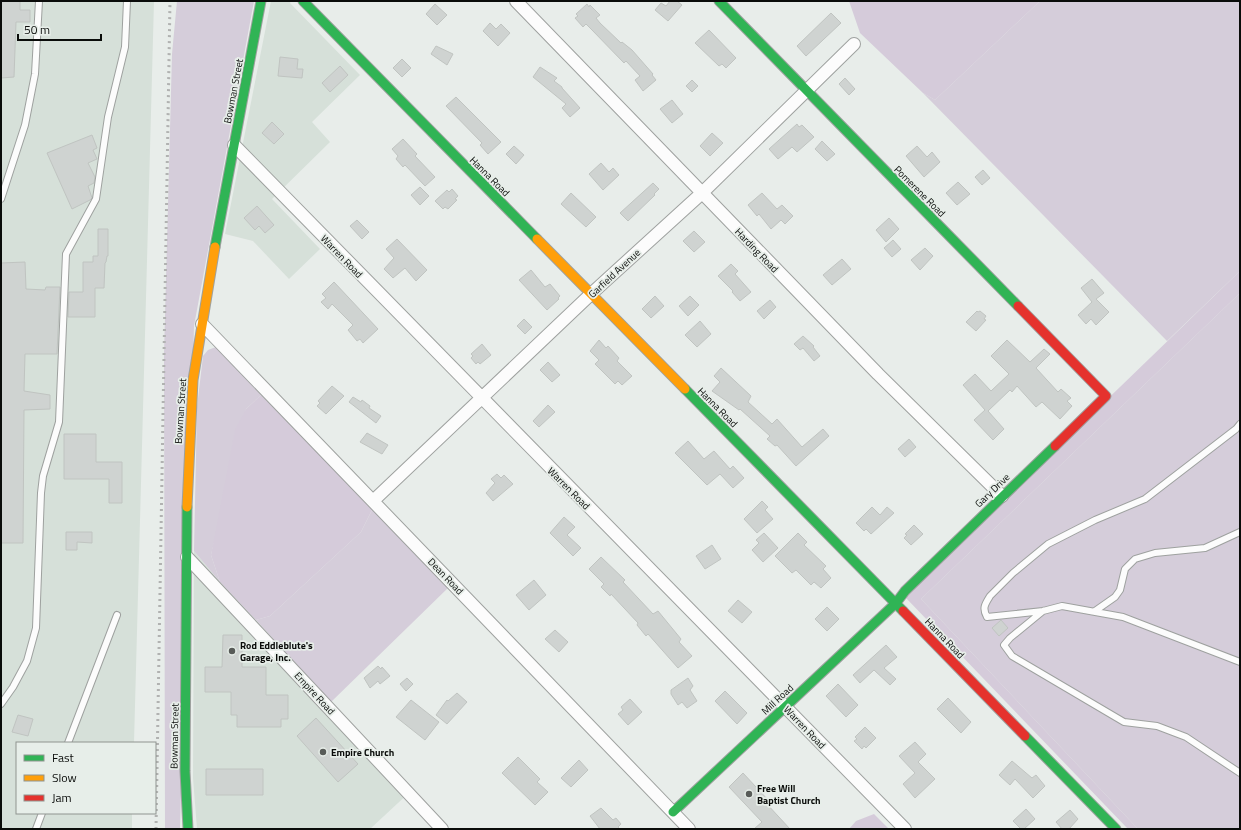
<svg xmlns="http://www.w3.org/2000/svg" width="1241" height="830" viewBox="0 0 1241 830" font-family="'Titillium Web',sans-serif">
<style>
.built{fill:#d6e0d9}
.green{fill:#d5cdda}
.forest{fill:#d5cbda}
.building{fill:#cfd3d1;stroke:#c0c4c1}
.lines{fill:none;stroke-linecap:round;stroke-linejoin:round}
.lane-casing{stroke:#9ea19f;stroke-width:8}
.street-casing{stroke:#9ea19f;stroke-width:14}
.fast-casing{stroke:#9ea19f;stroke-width:11}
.slow-casing{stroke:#9ea19f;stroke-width:11}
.jam-casing{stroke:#9ea19f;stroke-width:11}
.lane{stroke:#fcfcfc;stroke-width:6}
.street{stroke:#fcfcfc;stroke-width:12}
.fast{stroke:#30b455;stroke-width:9}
.slow{stroke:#ff9f0a;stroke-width:9}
.jam{stroke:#e5322d;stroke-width:9}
.rail{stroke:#b1b2b1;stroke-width:3;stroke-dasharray:2 4;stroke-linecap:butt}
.poi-dot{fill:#585b58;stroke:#e7eee9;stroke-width:1.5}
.labels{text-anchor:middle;stroke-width:3.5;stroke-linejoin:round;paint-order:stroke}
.street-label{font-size:10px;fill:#0a0c0a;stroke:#e7eee9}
.poi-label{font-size:10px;font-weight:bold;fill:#0a0c0a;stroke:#e7eee9;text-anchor:start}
</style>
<rect width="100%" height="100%" fill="#e8edea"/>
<path class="built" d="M1,1H154L134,743H17V813H132V829H1Z
M271,1H291L290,3L360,75L312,122L330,142L272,199L320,249L289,279L253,241L225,234Z
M194,551L220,582L412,790L370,829H197L193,778Z"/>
<path class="green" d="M177,1H254L194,326L180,829H165L164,354L172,54Z
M1040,1H1240V271L1167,341L923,93L935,100Z
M1240,293V829H1138L921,599Z
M216,347L261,395L246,409L211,555L220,582L194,551L197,407L203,356L208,350Z
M373,508L449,587L331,702L256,620L270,616L361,532Z"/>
<path class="forest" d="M849,1H1040L935,100L923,93L860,33Z
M1240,271V293L921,599L1138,829H1128L906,598L909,591Z
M261,395L373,508L361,532L270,616L256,620L220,582L211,555L235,430L246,409Z
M874,814L889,829H849L856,821Z"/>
<path class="building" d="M1,1H20V10H30V22H16L14,77L1,78Z
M670,1H677L682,5L668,21L655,10L661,3L666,6Z
M435,4L447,15L437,25L426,14Z
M587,4L589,7L590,5L600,15L596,18L600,23L621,43L622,42L632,50L653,74L652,75L656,80L643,91L635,80L640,76L626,61L624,63L592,30L586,24L583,27L575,18L578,16L576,14Z
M831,13L841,23L806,56L797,46Z
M490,23L496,29L501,24L510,33L498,46L483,31Z
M709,30L736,58L726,68L722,64L719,66L695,43Z
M436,46L453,54L447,65L431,54Z
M280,57L298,59L297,69H303L302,78L278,76Z
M402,59L411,68L402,77L393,68Z
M340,66L348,75L330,92L322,83Z
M540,67L557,78L554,81L562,87V88L580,108L570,117L562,108L566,104L533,77Z
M845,78L855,89L849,95L839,84Z
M692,80L698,86L692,92L686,86Z
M456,97L501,142L488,154L480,145L482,143L446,106Z
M672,100L683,114L672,123L660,109Z
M272,122L284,134L274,144L262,133Z
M797,124L799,127L802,125L814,137L797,152L792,147L778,159L769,149Z
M712,133L723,143L710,156L700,146Z
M92,135L97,148L93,150L97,159L88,163L95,177L94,183L88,186L92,198L90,200L72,209L47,153Z
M403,139L417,154L415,156L435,177L425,186L405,165L403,167L396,159L398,156L392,149Z
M822,141L835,154L827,161L815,149Z
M514,146L524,155L516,164L506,154Z
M917,146L927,157L932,152L940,162L924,177L906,156Z
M601,163L609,172L613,168L619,175L603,190L589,174Z
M983,170L990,178L982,185L975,177Z
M958,182L970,194L957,205L946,193Z
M653,183L659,189L654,194L655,195L628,221L620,213Z
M420,187L429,196L420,205L411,195Z
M452,189L458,196L455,199L457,200L448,209L445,207L443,209L435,201L447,190L449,192Z
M571,193L596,217L586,227L561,204Z
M762,193L777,209L782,205L793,216L785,224L781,220L771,229L759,214L757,216L748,205Z
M257,206L274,225L265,233L259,226L255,230L244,218Z
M889,218L899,229L886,242L876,230Z
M357,220L369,232L362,239L350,226Z
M98,229H108V256H107L106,262L105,263L104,288H95V317H68L69,292H83V262H93V256H98Z
M694,231L705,242L694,252L683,241Z
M397,239L427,270L416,281L405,268L393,278L384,269L394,258L386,249Z
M893,240L901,249L892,257L884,248Z
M925,248L933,256L920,270L911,260Z
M842,259L851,269L832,285L823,275Z
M25,262L26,289L45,290L46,287H60L57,354H25L24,391L50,395V409L24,410L23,543H1V263Z
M731,264L738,271L735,274L751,292L740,301L732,292L733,291L718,276Z
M531,270L545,287L550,284L560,296L558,298L559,299L547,310L519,280Z
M1092,279L1104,293L1096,299L1109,312L1096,325L1091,319L1086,324L1078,315L1092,302L1081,288Z
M334,282L378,329L363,343L360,339L357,341L348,330L353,325L332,304L328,309L321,302L326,298L322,294Z
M655,296L664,306L651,318L642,309Z
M690,296L699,305L688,316L679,306Z
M770,300L776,307L764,319L757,311Z
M977,311L978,312L980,311L986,316L984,319L986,320L976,331L966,322Z
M524,319L532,327L525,334L517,326Z
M700,321L711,334L697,347L685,335Z
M803,336L814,346L813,347L820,356L814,361L803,348L800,350L794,344Z
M599,340L606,348L608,346L619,358L617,361L632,376L622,385L618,381L615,384L595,364L599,360L590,351Z
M1007,340L1030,362L1044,349L1050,354L1036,368L1058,392L1061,389L1071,398L1067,401L1072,406L1060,419L1042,402L1036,407L1017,386L1012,392L1010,390L988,411L1004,429L993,440L974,420L985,410L963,385L975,374L991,391L1009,374L991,356Z
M482,344L491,355L480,364L478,362L476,364L471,358L473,356L471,354Z
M548,362L560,375L552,382L540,370Z
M721,368L751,396L748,402L772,424L777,419L802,447L823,429L829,436L796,466L777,445L775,446L767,439L770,436L740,409L739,410L712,391L720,382L714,376Z
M332,386L344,396L326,414L317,406L320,403L318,401Z
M353,397L361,402L362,400L370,406L369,408L381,416L376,423L349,402Z
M548,405L555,412L539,427L533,421Z
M367,433L388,445L382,454L360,442Z
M64,434H96V462H122V503H109V479H64Z
M909,439L916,447L905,457L898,449Z
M688,441L704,459L714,451L730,469L733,466L744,478L733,488L720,474L707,485L675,453Z
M497,474L501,478L504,475L513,484L493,501L486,493L495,483L491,479Z
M762,501L768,507L765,510L773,519L757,533L744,519Z
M872,507L880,515L887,507L894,513L871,534L866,529L864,531L856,523Z
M564,517L575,527L567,535L581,548L573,556L550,533Z
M914,525L923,534L911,545L904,538L907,535L905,534Z
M66,532H92V543L77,542V550H66Z
M764,533L778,548L763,562L752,550L759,543L756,540Z
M798,533L807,542L804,545L826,566L823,569L831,578L821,588L814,582L811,585L796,570L792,573L775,556Z
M712,545L721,559L705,569L696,556Z
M601,557L625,580L623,582L653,614L658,611L681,639L679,642L692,656L678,668L648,634L646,636L637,625L638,623L611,594L610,596L601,587L604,584L589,569Z
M534,580L546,595L529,610L516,595Z
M738,600L752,612L742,623L728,611Z
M827,607L839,619L827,631L815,619Z
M1001,620L1008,628L999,636L992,628Z
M555,630L568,642L559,652L545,639Z
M223,635H242V667H266V695H288V719H281V727H237V715H231V692H205V667H222Z
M886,645L897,657L884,668L896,679L890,685L874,670L860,683L853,675Z
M378,666L381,669L382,667L390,676L380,684L378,681L370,688L364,678Z
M407,678L413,684L406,691L400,684Z
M688,678L693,686L690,690L697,701L687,708L682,702L678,705L671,694V690Z
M838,684L858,705L846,717L826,696Z
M725,691L747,713L737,724L715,701Z
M457,693L467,702L447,724L436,715L447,700L448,701Z
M948,698L971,722L961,733L937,709Z
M630,699L642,712L628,725L618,714L623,710L621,707Z
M411,700L439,722L425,740L396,717Z
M18,715L33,719L28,736L12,732Z
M316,718L358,764L338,782L297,736Z
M865,727L876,738L866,748L864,746L862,749L854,741L857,739L855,737Z
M915,742L926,754L918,762L935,779L915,798L903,784L915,773L899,756Z
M518,757L540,779L537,782L548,792L535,805L502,773Z
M579,760L588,770L571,787L561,778Z
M1012,761L1032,778L1036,775L1045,786L1033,798L1015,779L1010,785L999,775Z
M206,769H263V795H206Z
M743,773L769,801L766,803L790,829H754L762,822L729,787Z
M601,808L613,820L616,818L621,824L618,827L620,829H600L590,816Z
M1026,809L1035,819L1024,829H1021L1013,821Z
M1070,810L1078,819L1069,829H1062L1056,822Z"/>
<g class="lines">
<g class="lane-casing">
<path id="lane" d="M1,199L25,125L35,74L39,1
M1240,424L1236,429L1145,499L1095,520L1048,544L1013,573L990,596C985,604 982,608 987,617L1043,611L1062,606L1123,617L1240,662
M1043,611L1010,638L1004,645L1012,656L1124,722L1157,726L1186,737L1240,773
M1095,611L1115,597L1120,590L1125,569L1135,559L1155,553L1205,548L1240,532
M1,704L13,687L27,661L36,628L41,493L43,476L59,422L66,254L96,199L108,117L125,47L127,1
M68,743L117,615
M36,829L42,813"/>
</g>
<g class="street-casing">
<path id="street" d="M516,1L878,374L1002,496
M234,145L905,829
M202,324L689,829
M373,501L591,294L702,193L854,44
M187,557L442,829"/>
</g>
<g class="fast-casing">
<path id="fast" d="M303,1L537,239
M719,1L1018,306
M215,247L261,1
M685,389L903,611
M187,507L185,771L188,829
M1025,736L1116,829
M673,812L896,603L905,591L1055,446"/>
</g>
<g class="slow-casing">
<path id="slow" d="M537,239L685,389
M187,507L193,380L215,247"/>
</g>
<g class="jam-casing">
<path id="jam" d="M1018,306L1106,396L1055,446
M903,611L1025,736"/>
</g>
<use href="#lane" class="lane"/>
<use href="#street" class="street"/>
<use href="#fast" class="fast"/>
<use href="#slow" class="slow"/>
<use href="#jam" class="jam"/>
<path class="rail" d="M156,829L170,1"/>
</g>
<g class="poi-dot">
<circle cx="232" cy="651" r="4"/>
<circle cx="323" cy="752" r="4"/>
<circle cx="749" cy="794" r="4"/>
</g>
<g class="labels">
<g class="street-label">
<text transform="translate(233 91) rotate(-79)" y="4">Bowman Street</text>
<text transform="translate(490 176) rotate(45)" y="4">Hanna Road</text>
<text transform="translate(920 191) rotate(45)" y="4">Pomerene Road</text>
<text transform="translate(757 250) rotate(46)" y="4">Harding Road</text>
<text transform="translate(342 256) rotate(46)" y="4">Warren Road</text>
<text transform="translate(614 273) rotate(-43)" y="4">Garfield Avenue</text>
<text transform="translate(718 407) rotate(45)" y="4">Hanna Road</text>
<text transform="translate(180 411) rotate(-86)" y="4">Bowman Street</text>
<text transform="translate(569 488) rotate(45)" y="4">Warren Road</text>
<text transform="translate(992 490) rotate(-44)" y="4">Gary Drive</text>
<text transform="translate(446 576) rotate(46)" y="4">Dean Road</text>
<text transform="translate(945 638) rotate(46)" y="4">Hanna Road</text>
<text transform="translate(315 693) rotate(47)" y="4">Empire Road</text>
<text transform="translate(777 699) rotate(-43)" y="4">Mill Road</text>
<text transform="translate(805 727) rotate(46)" y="4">Warren Road</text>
<text transform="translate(174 736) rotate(-89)" y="4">Bowman Street</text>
</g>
<g class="poi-label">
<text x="240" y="649">Rod Eddleblute's<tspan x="240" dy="12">Garage, Inc.</tspan></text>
<text x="331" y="756">Empire Church</text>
<text x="757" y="792">Free Will<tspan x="757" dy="12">Baptist Church</tspan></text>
</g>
</g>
<rect width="1241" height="830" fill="none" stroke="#0a0c0a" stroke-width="4"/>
<rect x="16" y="742" width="140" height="72" fill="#e7eee9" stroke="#8f9490"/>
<rect x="24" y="755" width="20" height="6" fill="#30b455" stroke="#8f9490"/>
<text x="52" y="762" font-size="12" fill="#0a0c0a">Fast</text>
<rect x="24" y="775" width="20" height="6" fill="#ff9f0a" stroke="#8f9490"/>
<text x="52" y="782" font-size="12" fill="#0a0c0a">Slow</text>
<rect x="24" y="795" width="20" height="6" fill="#e5322d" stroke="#8f9490"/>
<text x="52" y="802" font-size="12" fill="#0a0c0a">Jam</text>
<path d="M18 34v6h83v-6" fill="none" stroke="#0a0c0a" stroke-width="2"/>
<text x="24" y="34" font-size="12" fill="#0a0c0a" stroke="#e7eee9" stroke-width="3" paint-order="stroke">50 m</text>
</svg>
